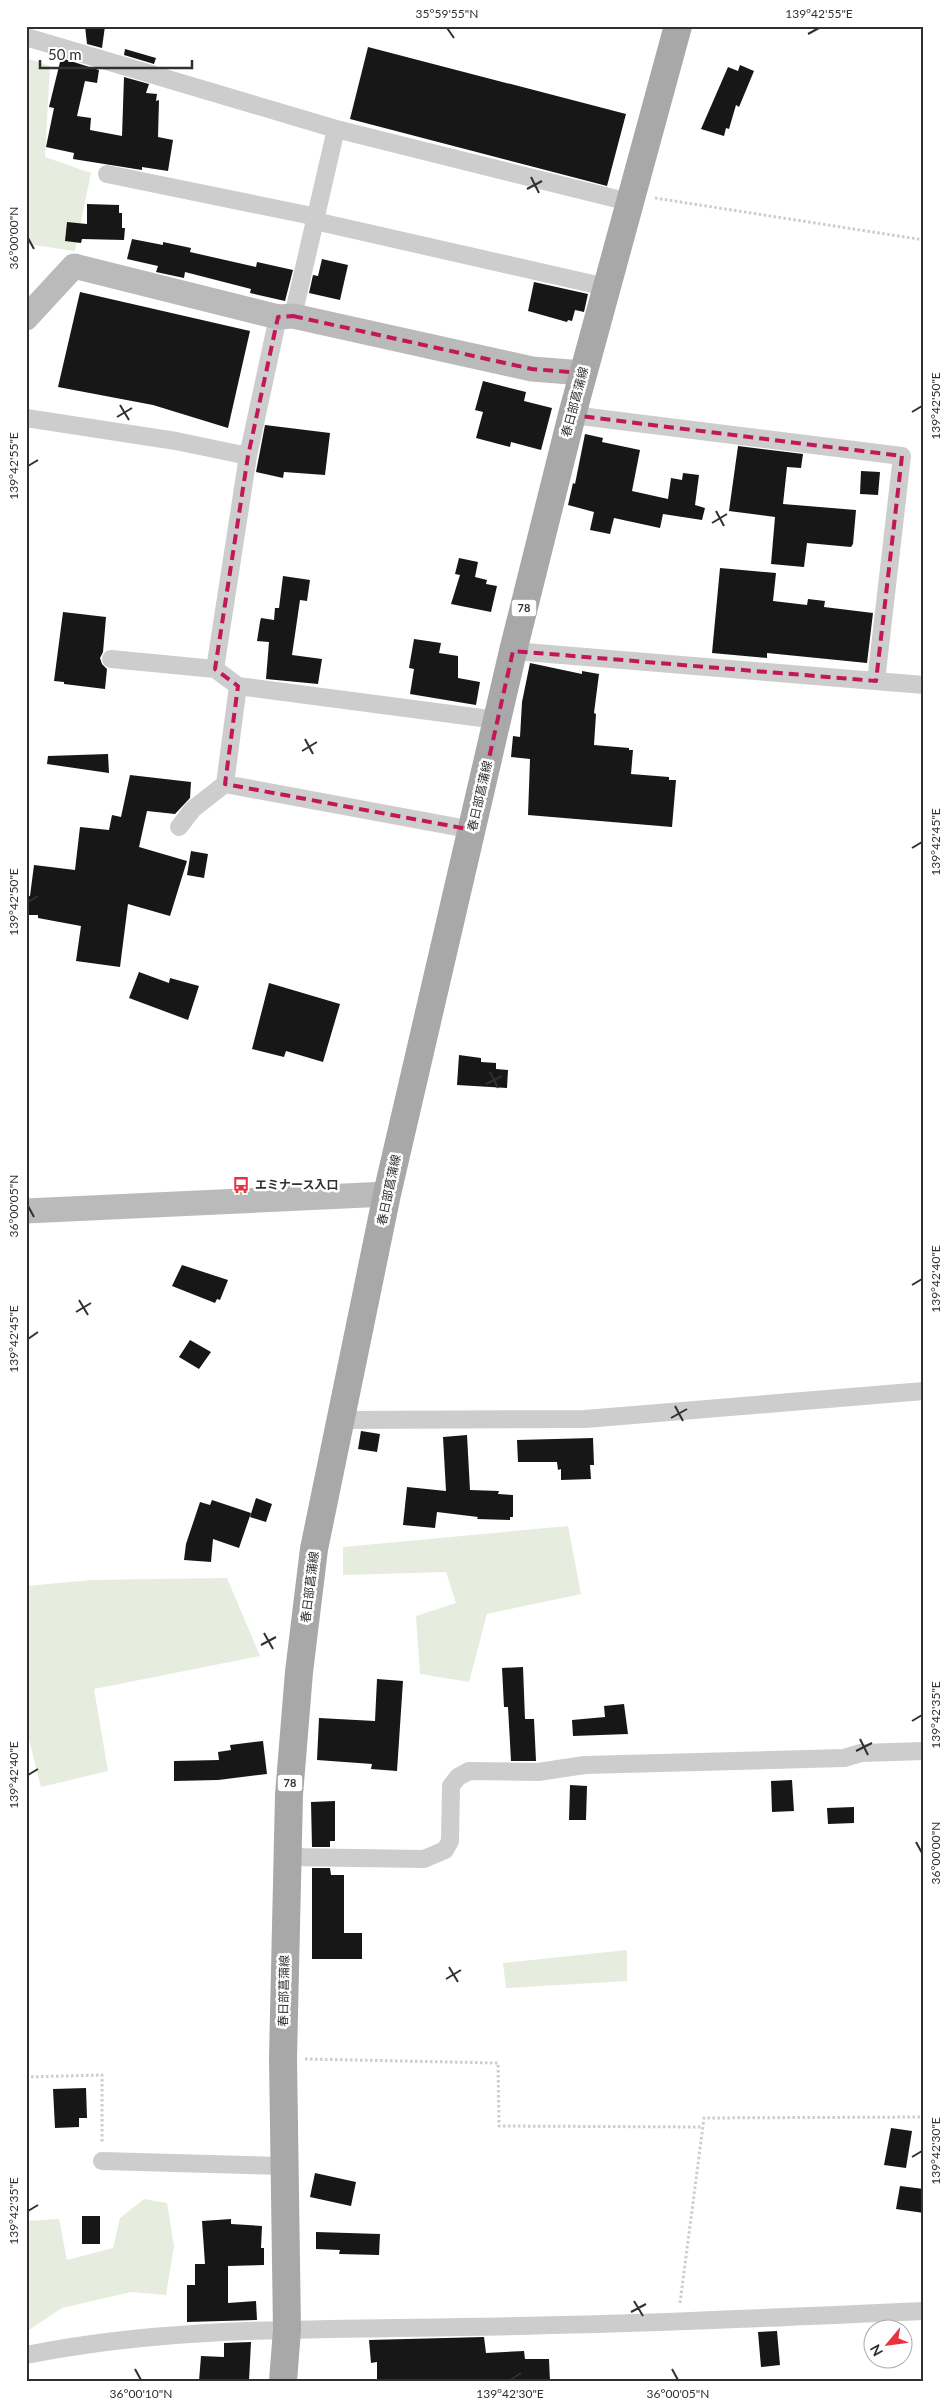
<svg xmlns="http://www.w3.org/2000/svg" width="950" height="2407" viewBox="0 0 950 2407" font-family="Lato,'Noto Sans JP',sans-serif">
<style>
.green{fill:#e6edde}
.building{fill:#171717}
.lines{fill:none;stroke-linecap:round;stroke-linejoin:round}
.path{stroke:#cdcdcd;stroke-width:3;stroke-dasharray:2.5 2.5;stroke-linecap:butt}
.street{stroke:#cdcdcd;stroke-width:18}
.secondary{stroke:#bababa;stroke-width:25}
.primary{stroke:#a8a8a8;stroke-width:28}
.marked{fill:none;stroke:#c2185b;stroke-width:4;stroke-dasharray:10 6;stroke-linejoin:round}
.ticks{fill:none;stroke:#303030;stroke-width:2}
.labels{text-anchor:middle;stroke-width:5;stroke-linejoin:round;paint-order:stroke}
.shield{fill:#fff;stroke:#6e6e6e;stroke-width:1}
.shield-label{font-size:11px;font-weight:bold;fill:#303030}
.street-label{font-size:12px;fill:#303030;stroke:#fff}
.poi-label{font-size:12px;font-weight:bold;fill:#303030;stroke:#fff;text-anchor:start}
.neatline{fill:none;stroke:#303030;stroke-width:2}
.ticks-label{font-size:12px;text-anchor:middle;fill:#303030}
</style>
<rect width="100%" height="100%" fill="#fff"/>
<path class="green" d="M26,58L50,66L45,157L91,173L75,251L26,244Z
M568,1526L581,1594L487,1614L469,1682L420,1674L416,1616L456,1603L446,1572L343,1575V1547Z
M227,1578L260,1656L94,1689L108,1771L41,1787L26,1728V1586L92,1580Z
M627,1950V1981L506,1988L503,1963Z
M144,2199L167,2203L174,2246L166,2295L131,2292L62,2308L26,2332V2221L59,2219L67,2260L113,2248L120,2218Z"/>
<path class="building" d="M85,26H105L102,48L87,44Z
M368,47L626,114L607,186L350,119Z
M125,49L156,58L154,64L124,55Z
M61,58L99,70L97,83L85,81L77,116L91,118L90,130L122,136L124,77L149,84L146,93L157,94L156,101L159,100L158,137L173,140L168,171L142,167V170L73,159L74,153L46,147L54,108L49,107Z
M740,65L754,71L739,107L736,105L729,129L726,128L724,136L701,129L728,67L738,71Z
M87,204L119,205V213H122V228H125L124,240L82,239L81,243L65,241L67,222L87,224Z
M132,239L163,245V242L191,248L190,252L256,267L257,262L293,270L285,301L250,293L251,289L185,272L184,278L156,272L158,266L127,259Z
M322,259L348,265L340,300L309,293L313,275L318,276Z
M534,282L588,294L584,312L575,310L572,321L568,320L567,322L528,311Z
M80,292L250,331L228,428L153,405L58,387Z
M483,381L526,392L524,401L552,408L541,450L511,442L510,447L476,438L483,412L475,410Z
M265,425L330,433L325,475L284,472L283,478L256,472Z
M585,434L603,438L602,442L640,450L632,491L668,499L671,478L682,480L683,473L699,475L695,505L705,508L702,520L663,514L660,528L614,518L610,534L590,530L594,512L568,505L573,483L575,484Z
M738,446L803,454L801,468L787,467L783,504L856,510L853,544L851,547L807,543L804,567L771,564L775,517L729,511Z
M861,471L880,472L878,495L860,494Z
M459,558L478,562L475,577L487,580L486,584L497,586L491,612L451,604L460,575L455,574Z
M720,568L776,573L773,601L807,605L808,599L825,601L824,607L873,613L867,663L767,653V658L712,653Z
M283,576L310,580L307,601L300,600L292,655L322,659L318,684L266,679L269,642L257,641L260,622L261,618L274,620L275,608H279Z
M63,612L106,617L103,652L100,658L102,664L107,669L105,689L64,684V682L54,681Z
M414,639L441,643L439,653L458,656V678L480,682L476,705L410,694L414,669L409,668Z
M530,663L582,674V671L599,674L594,713L596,714L594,745L629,748V750H633L631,774L669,777V780H676L672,827L528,815L530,759L511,757L513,736L520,737L522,702Z
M108,754L109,773L47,764L48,756Z
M130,775L191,782L190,798L175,814L147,811L139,847L187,861L170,916L128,904L120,967L76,961L81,926L38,918V915H26V896H30L34,865L75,870L80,827L109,830L112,815L121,817Z
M191,851L208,854L204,878L187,875Z
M139,972L169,983L170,978L199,986L188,1020L129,998Z
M269,983L340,1004L323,1062L286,1051L284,1057L252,1049Z
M459,1055L481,1058V1062L496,1063V1069L508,1070L507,1088L457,1085Z
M182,1265L228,1280L220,1300L217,1299L215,1303L172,1286Z
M190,1340L211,1352L199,1369L179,1357Z
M361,1431L380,1434L377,1452L358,1449Z
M467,1435L470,1490L499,1491L498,1494L513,1495V1517H510V1520L477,1519L478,1517L437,1512L435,1528L403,1525L407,1487L446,1491L443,1437Z
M593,1438L594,1465H590L591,1479L561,1480V1469L558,1470L557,1462H518L517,1440Z
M256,1498L272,1504L266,1522L250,1517Z
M212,1500L251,1513L239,1548L213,1539L211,1562L184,1560L186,1544L200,1502L210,1505Z
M523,1667L525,1719H534L536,1761H511L508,1707H504L502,1668Z
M377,1679L403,1681L397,1771L371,1769L372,1764L317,1760L319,1718L375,1721Z
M624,1704L628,1734L573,1736L572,1720L605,1717L604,1706Z
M263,1741L267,1774L218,1780L174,1781V1761L219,1760L218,1752L231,1750L230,1745Z
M792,1780L794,1811L772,1812L771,1781Z
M570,1785L587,1786L586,1820H569Z
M335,1801V1841H330V1847H312L311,1802Z
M854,1807V1823L828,1824L827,1808Z
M312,1868H330L331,1875H344V1933H362V1959H312Z
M86,2088L87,2118H79V2127L55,2128L53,2089Z
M891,2128L912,2131L906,2168L884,2165Z
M315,2173L356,2182L351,2206L310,2197Z
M900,2186L924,2189V2213L896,2209Z
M82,2216H100V2244H82Z
M231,2219V2224L262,2226L261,2248H264V2265L228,2266V2303L256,2301L257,2320L187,2322V2285H195V2264H205L202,2221Z
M316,2232L380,2234L379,2255L339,2254L340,2250L316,2249Z
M777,2331L780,2365L761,2367L758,2332Z
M484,2337L486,2353L524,2351L525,2359H549L550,2381H377V2362L371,2363L369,2340Z
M251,2342L249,2381H199L201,2356L224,2357V2343Z"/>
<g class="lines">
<path class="path" d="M655,198L924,240
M305,2059L498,2063L499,2126L703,2127
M26,2077L102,2075V2143
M680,2303L704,2118L924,2117"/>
<path class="street" d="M26,37L336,129L629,202
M107,174L317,217
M315,221L606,287
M293,316L336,129
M572,415L902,456L876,681
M26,418L176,441L248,456L278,317
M513,651L924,685
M111,659L215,669L238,686L497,720
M215,669L248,456
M225,784L238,686
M179,827L193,809L225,784L473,830
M342,1420L585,1419L924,1391
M287,1857L424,1859L445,1850L450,1841L451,1786L458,1777L469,1771L538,1772L585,1765L844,1758L861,1753L924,1751
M102,2161L285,2166
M26,2355C168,2326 314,2330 458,2327C614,2325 769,2318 924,2311"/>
<path class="secondary" d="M26,318L74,266L278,317L293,316L532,369L583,373
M26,1211L387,1194"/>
<path class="primary" d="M283,2381L287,2330L283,2058L289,1795L299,1672L314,1549L387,1194L513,651L572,415L678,26"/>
</g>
<path class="marked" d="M293,316L532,369L583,373L572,415L902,456L876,681L513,651L473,830L225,784L238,686L215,669L248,456L278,317Z"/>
<path class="ticks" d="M447,28L454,38M808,34L819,28M531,177L539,193M527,189L542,181M28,238L34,249M120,405L129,420M912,412L922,406M117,417L132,408M28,466L38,460M716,511L724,526M712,523L727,514M305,739L313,754M302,751L317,742M912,848L922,842M28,902L38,896M490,1072L498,1088M486,1084L502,1076M28,1206L34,1217M912,1285L922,1279M79,1300L88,1315M76,1312L91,1303M28,1339L38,1332M675,1406L683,1421M671,1418L687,1409M264,1633L273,1649M261,1645L276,1637M912,1721L922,1715M860,1739L868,1755M856,1751L872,1743M28,1775L38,1769M916,1842L922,1853M449,1967L458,1982M446,1979L461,1970M912,2157L922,2151M28,2211L38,2205M634,2301L643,2316M631,2312L646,2304M135,2369L141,2380M672,2369L678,2380M510,2380L521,2373"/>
<defs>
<g id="bus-bare" transform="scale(1.35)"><path d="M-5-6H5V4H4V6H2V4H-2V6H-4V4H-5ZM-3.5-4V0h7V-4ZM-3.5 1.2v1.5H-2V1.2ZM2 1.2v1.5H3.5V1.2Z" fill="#e8323d" stroke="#fff" stroke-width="2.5" paint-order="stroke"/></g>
</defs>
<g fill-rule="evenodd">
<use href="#bus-bare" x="241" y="1185"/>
</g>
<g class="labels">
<g class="shield">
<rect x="511.5" y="599.5" width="25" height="17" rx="4"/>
<rect x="277.5" y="1774.5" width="25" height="17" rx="4"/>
</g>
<g class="shield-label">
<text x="524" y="612">78</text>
<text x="290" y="1787">78</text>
</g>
<g class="street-label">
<text transform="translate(575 402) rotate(-75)" y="4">春日部菖蒲線</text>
<text transform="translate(480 796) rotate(-77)" y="4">春日部菖蒲線</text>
<text transform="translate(389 1190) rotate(-78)" y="4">春日部菖蒲線</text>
<text transform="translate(310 1587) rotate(-83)" y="4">春日部菖蒲線</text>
<text transform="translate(284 1991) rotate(-89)" y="4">春日部菖蒲線</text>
</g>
<g class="poi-label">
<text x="255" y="1189">エミナース入口</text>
</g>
</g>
<rect width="950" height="2407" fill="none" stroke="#ffffff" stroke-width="55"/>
<g transform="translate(888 2344) rotate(241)"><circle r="24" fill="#ffffff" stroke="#acacac"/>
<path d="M0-4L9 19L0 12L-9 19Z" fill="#e8323d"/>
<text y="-8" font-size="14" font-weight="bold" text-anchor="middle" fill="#303030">N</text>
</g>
<path d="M40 60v8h152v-8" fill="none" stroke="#303030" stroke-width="2.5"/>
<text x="48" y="60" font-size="15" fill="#303030" stroke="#ffffff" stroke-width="4" paint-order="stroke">50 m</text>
<rect x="28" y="28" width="894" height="2352" class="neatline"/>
<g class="ticks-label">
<text x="447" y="18">35°59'55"N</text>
<text x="819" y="18">139°42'55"E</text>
<text transform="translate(14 238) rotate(-90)" y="4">36°00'00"N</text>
<text transform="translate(936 406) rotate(-90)" y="4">139°42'50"E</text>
<text transform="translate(14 466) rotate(-90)" y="4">139°42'55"E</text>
<text transform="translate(936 842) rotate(-90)" y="4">139°42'45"E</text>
<text transform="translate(14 902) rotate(-90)" y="4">139°42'50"E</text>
<text transform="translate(14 1206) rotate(-90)" y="4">36°00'05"N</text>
<text transform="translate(936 1279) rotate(-90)" y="4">139°42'40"E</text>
<text transform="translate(14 1339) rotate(-90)" y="4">139°42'45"E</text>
<text transform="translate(936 1715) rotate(-90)" y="4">139°42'35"E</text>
<text transform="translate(14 1775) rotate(-90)" y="4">139°42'40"E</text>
<text transform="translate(936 1853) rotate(-90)" y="4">36°00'00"N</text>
<text transform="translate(936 2151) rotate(-90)" y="4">139°42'30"E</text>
<text transform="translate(14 2211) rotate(-90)" y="4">139°42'35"E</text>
<text x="141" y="2398">36°00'10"N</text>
<text x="510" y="2398">139°42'30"E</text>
<text x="678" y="2398">36°00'05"N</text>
</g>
</svg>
